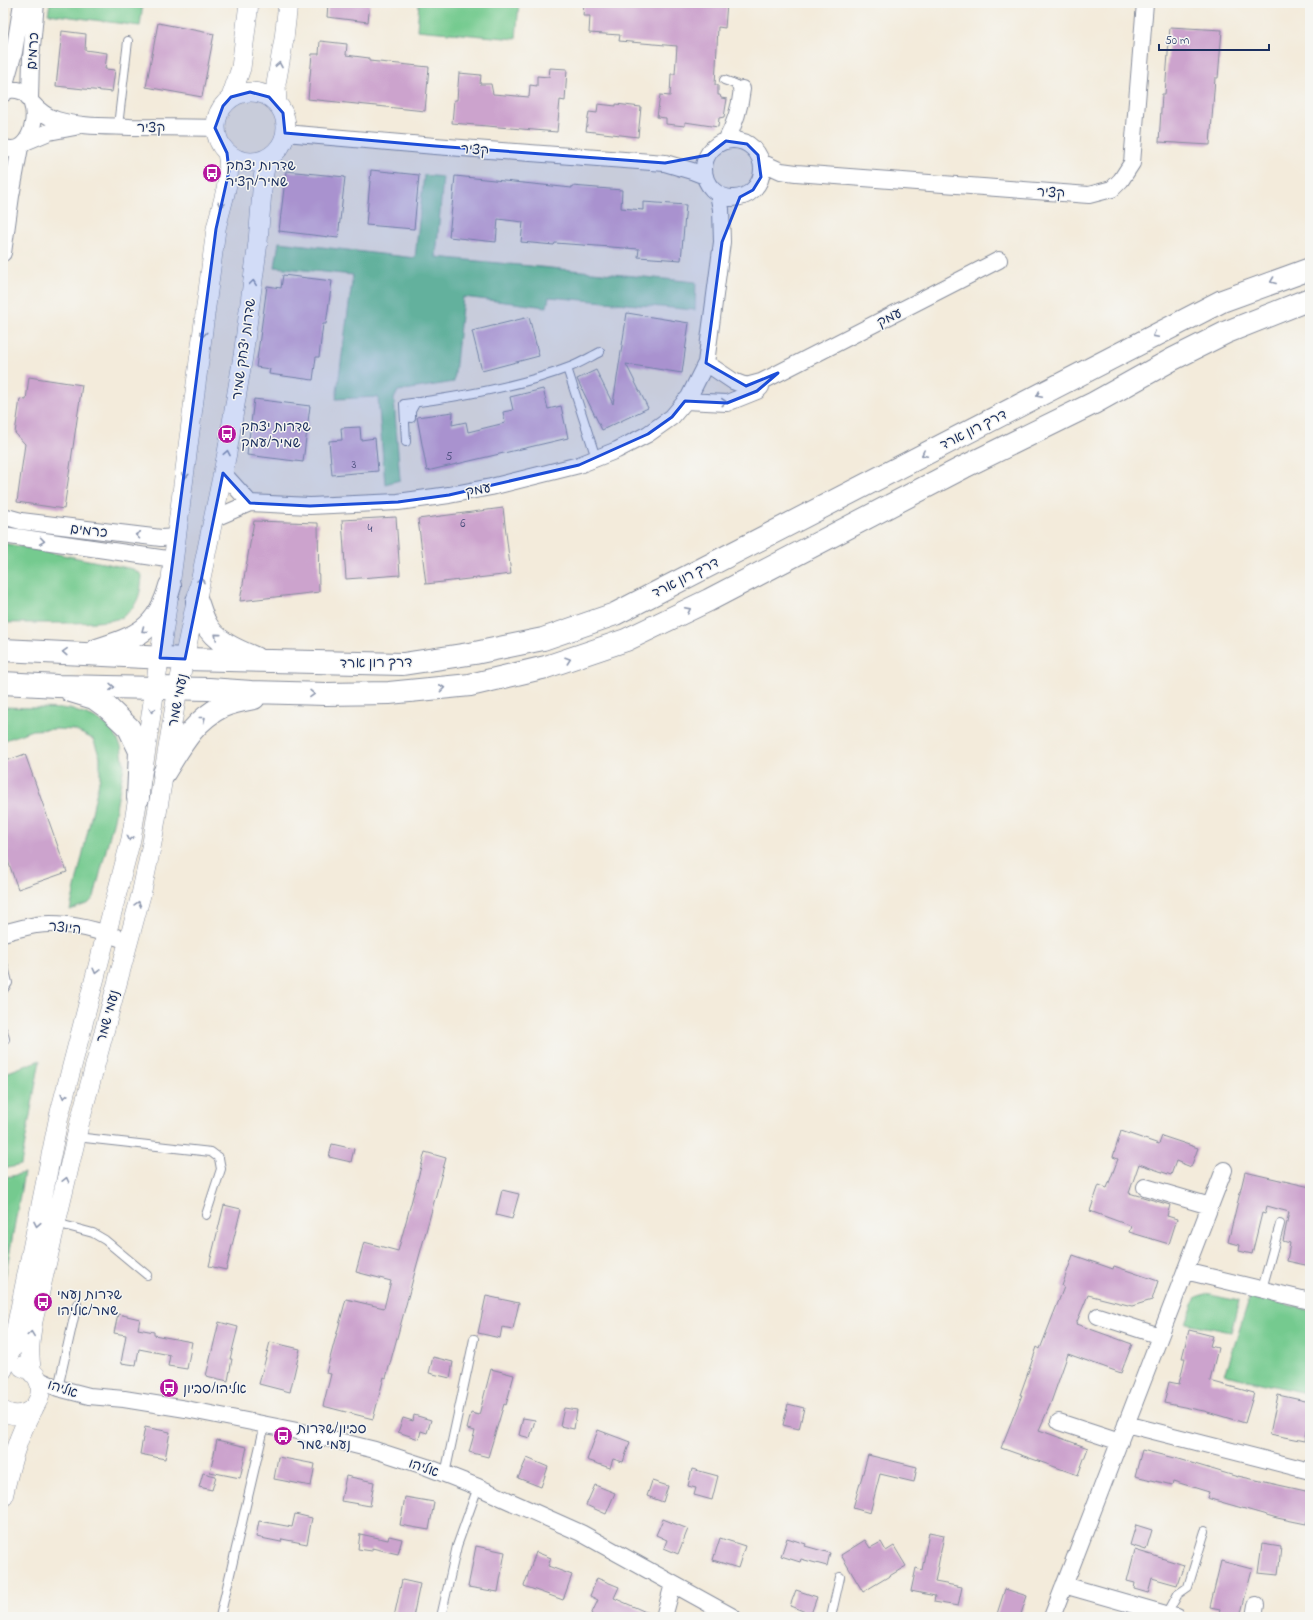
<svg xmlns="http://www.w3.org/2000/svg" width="1313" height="1620" viewBox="0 0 1313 1620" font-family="'Indie Flower','Playpen Sans Hebrew',sans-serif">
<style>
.green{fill:#74ca8f;stroke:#487c76}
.building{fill:#cca3cd}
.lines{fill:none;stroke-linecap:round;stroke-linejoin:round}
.service-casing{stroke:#878d9c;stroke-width:10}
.minor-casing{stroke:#878d9c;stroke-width:18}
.tertiary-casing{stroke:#878d9c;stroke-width:20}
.secondary-casing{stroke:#878d9c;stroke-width:24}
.service{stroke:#fff;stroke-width:8}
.minor{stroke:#fff;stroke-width:16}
.tertiary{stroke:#fff;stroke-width:19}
.secondary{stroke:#fff;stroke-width:22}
.oneway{stroke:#8d97ae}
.marked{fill:#1d4ed8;fill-opacity:0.2;stroke:#1d4ed8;stroke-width:3;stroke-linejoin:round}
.labels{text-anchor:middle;stroke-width:3;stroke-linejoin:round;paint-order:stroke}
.number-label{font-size:12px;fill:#474c7a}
.street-label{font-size:14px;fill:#1b2f5e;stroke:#f6f6f2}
.poi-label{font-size:14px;fill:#1b2f5e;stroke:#f6f6f2;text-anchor:start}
</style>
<rect width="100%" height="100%" fill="#f6f6f2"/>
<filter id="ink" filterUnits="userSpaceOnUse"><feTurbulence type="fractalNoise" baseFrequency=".025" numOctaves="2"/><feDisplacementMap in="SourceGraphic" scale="8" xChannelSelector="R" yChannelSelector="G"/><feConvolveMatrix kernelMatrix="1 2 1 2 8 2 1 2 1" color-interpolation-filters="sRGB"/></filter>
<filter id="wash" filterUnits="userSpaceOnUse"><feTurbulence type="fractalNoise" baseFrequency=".012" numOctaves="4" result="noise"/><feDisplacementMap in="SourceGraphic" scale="16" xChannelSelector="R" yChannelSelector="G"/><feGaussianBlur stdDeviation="0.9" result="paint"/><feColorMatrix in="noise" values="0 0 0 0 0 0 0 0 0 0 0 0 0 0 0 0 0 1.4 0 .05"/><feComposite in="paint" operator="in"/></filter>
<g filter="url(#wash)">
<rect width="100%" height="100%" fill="#f3ebdb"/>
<path class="green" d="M50,3H143L140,26L48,14Z
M419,3H519L516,39L417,30Z
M424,175L443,177L436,257L696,282L695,310L549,297L547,307L463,297L454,382L398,391L394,399L400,480L385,484L378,397L336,399L353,275L275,267L279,242L415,258Z
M3,543L133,569L142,575C141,593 138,607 122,617C107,626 25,622 3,623Z
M3,707L70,709L92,717L111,727L121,746L124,766L114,819L94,897L89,903L70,910L100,777V757L93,739L74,730L57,729L32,730L3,741Z
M40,1060L21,1165L3,1169V1074Z
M24,1173L3,1289V1178Z
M1205,1294L1239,1301L1231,1332L1186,1323L1196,1297Z
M1250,1296L1310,1310V1394L1225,1375Z"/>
<g id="blocks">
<path class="building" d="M328,3H370L368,22L327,17Z
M584,3H727L725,28L718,27L715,85H718V95H720L721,98L727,99L724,117L719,118L718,127L685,122V126L666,124V118L657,117L660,95L670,96L671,74H675L677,46L619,41L620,35L589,33L590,16H583Z
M158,23L214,34L202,97L146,87Z
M1170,27L1222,30L1218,78H1215L1210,145L1159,142L1162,94H1165Z
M62,31L86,34L85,50L107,53L105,69L115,70L112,92L56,86Z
M320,41L347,44L346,55L369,58V61L429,67L425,111L308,99L312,54H319Z
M550,68L567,69L565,101L560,100L557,132L452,123L454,100H457L459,73L481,75L480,84H491L493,94L529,97L530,85L537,86V76L549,77Z
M598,104L616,106V104L641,107L638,137L586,131L589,112L597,113Z
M371,170L419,175L414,229L366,225Z
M286,171L345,177L338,238L279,231Z
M455,176L572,188V186L622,190L621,208L643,210V202L686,205L681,260L638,257L639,249L555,243L554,245L521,242L523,222L498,219L496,242L449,237Z
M283,275L332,281L326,324H323L319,357H316L313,380L269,374L270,369L256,367L267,286L281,288Z
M627,313L689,323L682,373L626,364L648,408L602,430L577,379L596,370L613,404Z
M529,317L539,356L482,371L472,331Z
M29,377L82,385L64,509L17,502L25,444L15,433L20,399L26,400Z
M543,389L548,409L561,406L568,438L427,471L417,417L453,412L452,425L466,422L468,432L505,423L503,412L513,410L510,397Z
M254,399L310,406L303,462L247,455Z
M360,427L361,440L375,438L378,471L332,475L329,441L342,440L341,428Z
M503,508L511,574L426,584L418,519Z
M396,517L400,575L346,579L342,520Z
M254,521L318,523L319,592L240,601Z
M25,754L67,872L18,889L3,847V762Z
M1121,1131L1159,1144L1162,1136L1198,1148L1191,1167L1176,1161L1171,1175L1139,1164L1129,1193L1170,1205L1167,1216L1177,1219L1169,1244L1129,1232L1131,1226L1090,1211L1099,1185L1107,1188L1118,1159L1113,1157Z
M332,1144L354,1149L351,1162L329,1157Z
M425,1152L446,1158L386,1378L384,1377L373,1419L323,1406L331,1374L326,1373L346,1299L384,1308L391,1281L356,1272L364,1242L398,1251Z
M1245,1172L1310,1187V1266L1287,1261L1290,1243L1283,1241L1289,1212L1267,1206L1265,1214L1262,1213L1252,1254L1239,1251L1240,1245L1228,1242Z
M502,1190L519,1194L512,1219L496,1215Z
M224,1205L241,1209L226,1270L209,1266Z
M1073,1255L1113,1269L1114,1266L1158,1281L1152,1300L1132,1306L1088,1295L1076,1324L1132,1344L1121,1373L1068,1354L1050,1405L1039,1430L1088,1448L1078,1475L1001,1448L1022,1395H1020L1037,1347L1040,1349L1064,1287L1062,1286Z
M486,1296L519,1303L513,1329L502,1327L500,1338L478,1333Z
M118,1314L140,1319L138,1329L154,1332V1335L192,1342L187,1369L168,1366L170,1355L139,1349L136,1365L121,1363L126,1335L114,1333Z
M219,1322L238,1327L230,1359H232L228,1381L206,1376Z
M1189,1330L1213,1336L1210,1346L1218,1348L1210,1381L1254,1393L1245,1423L1204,1411L1164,1403L1169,1382L1179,1384L1185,1358H1182Z
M270,1342L300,1349L290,1392L259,1384Z
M433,1357L453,1362L450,1378L429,1373Z
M491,1369L514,1375L506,1405L504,1404L488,1457L469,1452L475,1431L467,1429L471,1413L479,1415Z
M1278,1395L1310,1402V1416L1305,1441L1270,1434Z
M788,1404L804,1408L799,1429L783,1425Z
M564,1408L577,1410L574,1429L560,1426Z
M414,1415L431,1420L427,1433L421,1431L419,1439L398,1432L403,1418L413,1421Z
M523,1418L535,1420L530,1438L519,1435Z
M145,1427L170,1432L165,1459L140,1454Z
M598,1430L630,1442L623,1462L613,1459L610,1468L587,1460Z
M217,1440L247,1447L240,1478L210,1472Z
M1142,1450L1178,1459L1238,1477V1476L1310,1492V1515H1308L1306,1524L1277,1518L1207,1498L1209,1492L1173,1481L1172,1485L1135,1476Z
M868,1455L917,1467L914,1482L880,1474L870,1513L853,1508Z
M278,1457L315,1464L311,1486L274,1479Z
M527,1458L548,1467L541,1487L518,1478Z
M692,1469L718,1476L712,1500L694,1495L696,1488L688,1486Z
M203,1473L216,1476L212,1490L199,1487Z
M346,1476L374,1482L370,1506L341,1501Z
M652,1481L668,1486L663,1502L647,1496Z
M595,1485L615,1493L606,1514L586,1505Z
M405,1497L434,1502L429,1530L400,1525Z
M295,1514L312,1518L307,1544L282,1539L281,1542L256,1537L259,1521L292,1527Z
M663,1519L688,1529L678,1554L664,1548L667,1540L656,1535Z
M1136,1525L1152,1530L1146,1550L1130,1545Z
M929,1532L944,1535L935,1582L962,1587L958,1606L934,1602L935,1596L911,1591L916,1568L922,1570Z
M360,1534L388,1540L389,1536L402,1539L398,1554L372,1548V1551L358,1549Z
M720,1538L745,1546L738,1568L713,1560Z
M787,1538L806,1544L805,1546L830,1553L827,1566L801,1559L800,1562L781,1556Z
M865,1540L870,1548L881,1542L886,1551L894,1546L906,1566L863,1592L841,1555Z
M1262,1544L1281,1547L1278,1575L1258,1573Z
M476,1546L505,1552L498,1592L468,1587Z
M1135,1550L1184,1565L1177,1585L1152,1578L1148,1593L1134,1589L1135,1583L1127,1581Z
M536,1552L551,1558L548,1566L572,1575L563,1600L524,1586Z
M1221,1561L1252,1569L1240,1617H1218L1220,1609L1210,1607Z
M597,1578L619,1587L614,1598L655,1616V1617H590L598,1600L590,1596Z
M402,1580L420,1584L413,1617H394Z
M1005,1589L1027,1596L1020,1617H996Z
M796,1590L817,1597L811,1614L790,1606Z"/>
</g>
</g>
<g filter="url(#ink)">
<use href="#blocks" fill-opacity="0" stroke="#878d9c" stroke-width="1"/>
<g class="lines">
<g class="service-casing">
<path id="service" d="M724,80L735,84L739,94
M118,126L128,41
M567,368L596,458
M411,418V411L416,402
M406,442L404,404C459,397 519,387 570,367C581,363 590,357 600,352
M3,963L8,983L3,990
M3,1031L5,1039
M76,1137L211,1152L219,1158L221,1169L206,1215
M56,1223L93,1233L105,1240L147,1275
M1262,1289L1280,1224
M58,1388L77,1304
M445,1474L474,1339
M1167,1614L1178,1594L1188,1587L1205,1531
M220,1617L265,1424
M441,1617L457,1546L478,1487
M831,1617L840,1577"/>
</g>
<g class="minor-casing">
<path id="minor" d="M3,91L14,52L22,3
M3,94C8,90 11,89 17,90C47,95 33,162 3,147
M30,99L31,58L36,3
M32,103C39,111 47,117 57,120C80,127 106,126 130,127C158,127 187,127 215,128
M285,133L435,146L665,163L692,171L705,176
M704 169a29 29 0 1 1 58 0a29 29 0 1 1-58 0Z
M726,141C735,124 740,108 742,89
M25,142L49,132L75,127
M761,162L781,171L796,173L1089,195L1112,189L1121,180L1132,163L1145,3
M3,253L11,196L20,147
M706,363L733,381L746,386L761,382L999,260
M685,401L727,403L757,391L761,387
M223,473L250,503
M3,516L21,521L161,538L177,537
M213,519L250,503L310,506L398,502L449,495L491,487L579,465L617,450L648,434L672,417L689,397L706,363L722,242L721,209L718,194
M3,535L174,560
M3,933C14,930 25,927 36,925C65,921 101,931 127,941
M1145,1187L1210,1206
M1185,1271L1310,1301
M1098,1316L1160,1336
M37,1379L58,1388L89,1396L124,1399L186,1409L302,1432L375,1450L427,1467L478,1487L581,1533L733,1617
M1059,1422L1120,1442
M1126,1424L1310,1471
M1064,1585L1176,1617
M664,1617L673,1584
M1052,1617L1224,1170
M1254,1617L1256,1605"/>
</g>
<g class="tertiary-casing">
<path id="tertiary" d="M216 127a35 35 0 1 1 70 0a35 35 0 1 1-70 0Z
M231,97L241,68L249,3
M277,104L276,84L284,39L288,3
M3,1370L12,1348L59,1116L131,839L145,756L170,586L216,229C221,205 233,177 227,153
M32,1373C28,1354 30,1339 33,1321L80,1121L141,895L152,843L178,688L227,453L243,356L258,242L263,178L265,168L271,156
M3,1411C37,1429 57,1377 22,1367
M3,1497C10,1466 17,1436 34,1408"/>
</g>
<g class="secondary-casing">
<path id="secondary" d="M197,601C200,609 202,617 206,624C215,642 238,651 255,658
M3,650L185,659L403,664L475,653L543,639L615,614L1222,301L1310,269
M97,650C137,637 158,630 170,586
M3,683L57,686L209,689L251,692L326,694L389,693L470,685L546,667L626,640L709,600L964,467L1094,403L1173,359L1227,332L1310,299
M71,691L94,698L108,708L129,728L140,751L138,798
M164,773C181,746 193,721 223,706C233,702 244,700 254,698"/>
</g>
<use href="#service" class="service"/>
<use href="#minor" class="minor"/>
<use href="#tertiary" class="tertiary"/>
<use href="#secondary" class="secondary"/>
</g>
<defs><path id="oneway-chevron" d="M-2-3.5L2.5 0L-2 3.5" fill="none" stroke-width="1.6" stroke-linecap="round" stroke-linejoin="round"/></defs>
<g class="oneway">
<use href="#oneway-chevron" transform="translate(279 65) rotate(-80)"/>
<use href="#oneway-chevron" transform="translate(221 205) rotate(103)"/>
<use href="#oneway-chevron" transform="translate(1273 281) rotate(159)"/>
<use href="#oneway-chevron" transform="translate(253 283) rotate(-83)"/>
<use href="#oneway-chevron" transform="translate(203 334) rotate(97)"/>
<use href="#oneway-chevron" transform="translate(1155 335) rotate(153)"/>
<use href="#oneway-chevron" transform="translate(1039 395) rotate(153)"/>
<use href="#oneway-chevron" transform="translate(724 402) rotate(-4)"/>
<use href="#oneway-chevron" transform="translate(227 453) rotate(-79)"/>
<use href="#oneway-chevron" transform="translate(924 454) rotate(153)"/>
<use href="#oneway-chevron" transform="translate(185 476) rotate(97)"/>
<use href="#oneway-chevron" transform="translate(138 535) rotate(-173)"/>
<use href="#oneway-chevron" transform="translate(42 541) rotate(8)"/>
<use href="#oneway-chevron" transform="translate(201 580) rotate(-78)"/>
<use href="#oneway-chevron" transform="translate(688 610) rotate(-26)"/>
<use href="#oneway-chevron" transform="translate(144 630) rotate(143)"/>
<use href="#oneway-chevron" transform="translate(217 636) rotate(-140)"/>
<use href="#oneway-chevron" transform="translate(65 652) rotate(-177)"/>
<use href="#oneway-chevron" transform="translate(568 660) rotate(-19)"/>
<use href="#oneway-chevron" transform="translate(112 687) rotate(1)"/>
<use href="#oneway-chevron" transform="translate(442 688) rotate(-6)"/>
<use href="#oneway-chevron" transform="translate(312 694) rotate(1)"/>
<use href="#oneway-chevron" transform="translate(152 710) rotate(99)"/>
<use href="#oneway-chevron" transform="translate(203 719) rotate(-38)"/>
<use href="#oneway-chevron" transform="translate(130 838) rotate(102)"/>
<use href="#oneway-chevron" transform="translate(138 904) rotate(-74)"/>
<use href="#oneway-chevron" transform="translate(96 971) rotate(104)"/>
<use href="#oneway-chevron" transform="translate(64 1096) rotate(104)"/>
<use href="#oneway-chevron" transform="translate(66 1180) rotate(-77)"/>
<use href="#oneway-chevron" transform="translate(37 1224) rotate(101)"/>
<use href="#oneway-chevron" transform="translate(31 1334) rotate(-82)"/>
</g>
</g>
<path class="marked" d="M250,92L269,97L283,113L285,133L435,146L665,163L708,155L726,141L747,144L758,155L761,177L753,190L740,197L722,242L706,363L746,386L778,373L757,391L727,403L685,401L672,417L648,434L579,465L449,495L398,502L310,506L250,503L223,473L185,659L160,658L216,229L229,171L227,153L215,128L223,106L231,97Z"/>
<defs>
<g id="bus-disc" transform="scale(1)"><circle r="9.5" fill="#b5179e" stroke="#f6f6f2"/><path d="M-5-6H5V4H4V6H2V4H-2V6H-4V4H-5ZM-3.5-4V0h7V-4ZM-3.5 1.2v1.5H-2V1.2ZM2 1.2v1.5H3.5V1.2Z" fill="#fff"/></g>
</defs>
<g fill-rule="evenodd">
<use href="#bus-disc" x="212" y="173"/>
<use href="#bus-disc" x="227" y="434"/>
<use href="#bus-disc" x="43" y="1302"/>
<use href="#bus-disc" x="169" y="1388"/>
<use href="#bus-disc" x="283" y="1436"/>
</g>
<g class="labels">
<g class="number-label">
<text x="449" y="460">5</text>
<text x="354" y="468">3</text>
<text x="463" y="527">6</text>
<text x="370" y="532">4</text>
</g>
<g class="street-label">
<text transform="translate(32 51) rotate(-86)" y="5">כרמים</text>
<text transform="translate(151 127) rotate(1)" y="5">קציר</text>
<text transform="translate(475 149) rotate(4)" y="5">קציר</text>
<text transform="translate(1051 192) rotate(4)" y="5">קציר</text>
<text transform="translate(889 317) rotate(-27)" y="5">עמק</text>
<text transform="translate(243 349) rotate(-82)" y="5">שדרות יצחק שמיר</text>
<text transform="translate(973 429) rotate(-27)" y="5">דרך רון ארד</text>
<text transform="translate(478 489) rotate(-11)" y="5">עמק</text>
<text transform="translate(89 530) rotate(7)" y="5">כרמים</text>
<text transform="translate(685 577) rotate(-27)" y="5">דרך רון ארד</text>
<text transform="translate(376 662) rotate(-1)" y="5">דרך רון ארד</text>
<text transform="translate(177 700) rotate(-79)" y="5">נעמי שמר</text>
<text transform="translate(65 927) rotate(6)" y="5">היוצר</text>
<text transform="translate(107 1016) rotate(-75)" y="5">נעמי שמר</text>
<text transform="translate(63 1388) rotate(18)" y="5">אליהו</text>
<text transform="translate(424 1467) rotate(19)" y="5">אליהו</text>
</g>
<g class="poi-label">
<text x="226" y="170">שדרות יצחק<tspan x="226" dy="16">שמיר/קציר</tspan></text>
<text x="241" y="431">שדרות יצחק<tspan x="241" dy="16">שמיר/עמק</tspan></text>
<text x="57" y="1299">שדרות נעמי<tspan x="57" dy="16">שמר/אליהו</tspan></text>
<text x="183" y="1393">אליהו/סביון</text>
<text x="297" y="1433">סביון/שדרות<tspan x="297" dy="16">נעמי שמר</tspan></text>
</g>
</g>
<rect width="1313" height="1620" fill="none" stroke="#f6f6f2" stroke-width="16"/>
<path d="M1159 44v6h110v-6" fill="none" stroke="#1b2f5e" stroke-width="2"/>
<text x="1165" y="44" font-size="12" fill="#1b2f5e" stroke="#f6f6f2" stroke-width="3" paint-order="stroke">50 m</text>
</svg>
